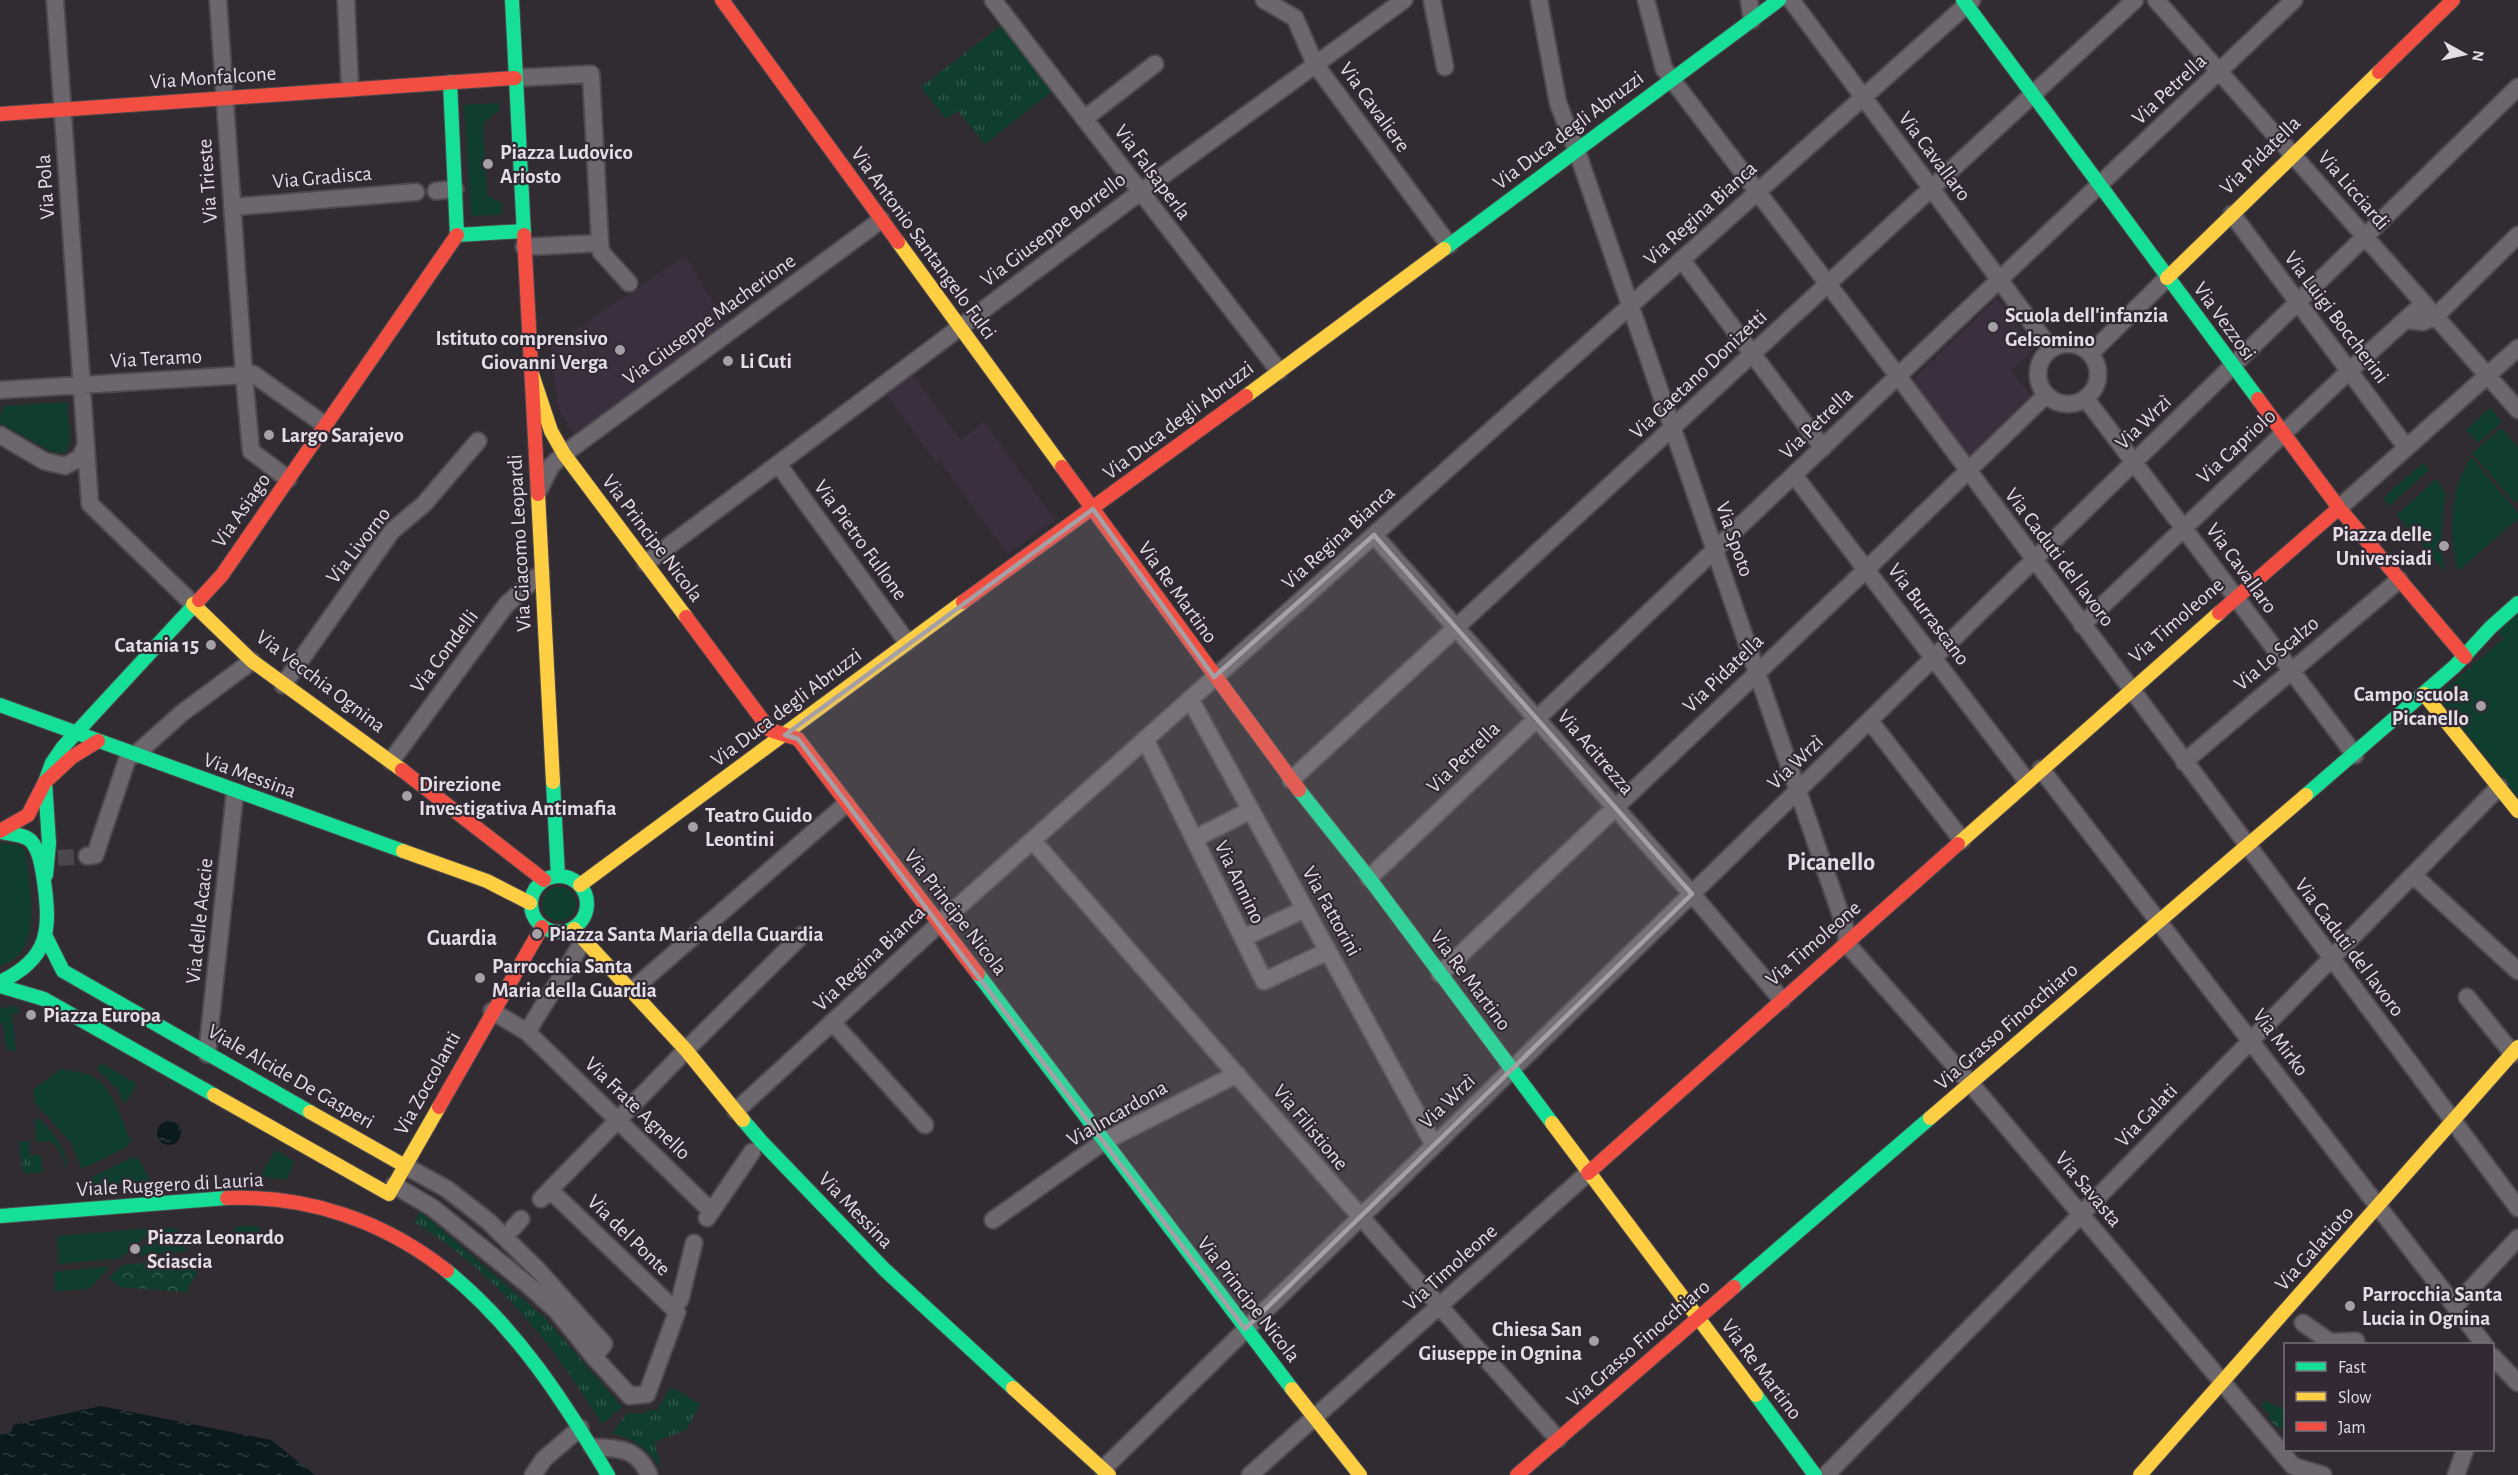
<svg xmlns="http://www.w3.org/2000/svg" width="2518" height="1475" viewBox="0 0 2518 1475" font-family="'Alegreya Sans',sans-serif">
<style>
.built{fill:#3b2f3f}
.grass{fill:url(#grass-tufts)}
.park{fill:url(#park-crowns)}
.garden{fill:#103e2e}
.water{fill:url(#water-ripples)}
.lines{fill:none;stroke-linecap:round;stroke-linejoin:round}
.street-tunnel{stroke:#4c474d;stroke-width:16;stroke-dasharray:16 8;stroke-linecap:butt}
.street-casing{stroke:#4d494e;stroke-width:20}
.fast-casing{stroke:#4d494e;stroke-width:16}
.slow-casing{stroke:#4d494e;stroke-width:16}
.jam-casing{stroke:#4d494e;stroke-width:16}
.street{stroke:#6b676c;stroke-width:16}
.fast{stroke:#16e098;stroke-width:14}
.slow{stroke:#ffcf43;stroke-width:14}
.jam{stroke:#f24e42;stroke-width:14}
.marked{fill:#a59fa6;fill-opacity:0.2;stroke:#a59fa6;stroke-width:4.5;stroke-linejoin:round}
.poi-dot{fill:#a59fa6;stroke:#322935;stroke-width:2}
.labels{text-anchor:middle;stroke-width:4.5;stroke-linejoin:round;paint-order:stroke}
.street-label{font-size:21px;fill:#e3dde5;stroke:#322935}
.poi-label{font-size:21px;font-weight:bold;fill:#e3dde5;stroke:#322935;text-anchor:start}
.neighbourhood-label{font-size:22px;font-weight:bold;fill:#e3dde5;stroke:#322935}
.quarter-label{font-size:24px;font-weight:bold;fill:#e3dde5;stroke:#322935}
</style>
<defs>
<pattern id="grass-tufts" width="24" height="20" patternUnits="userSpaceOnUse" patternTransform="scale(1.5)"><rect width="24" height="20" fill="#103e2e"/><path d="M3 7l-1-3M5 7V3M7 7l1-3M15 17l-1-3M17 17v-4M19 17l1-3" fill="none" stroke="#33594c"/></pattern>
<pattern id="park-crowns" width="20" height="18" patternUnits="userSpaceOnUse" patternTransform="scale(1.5)"><rect width="20" height="18" fill="#103e2e"/><path d="M2 6a3 3 0 1 1 6 0M12 15a3 3 0 1 1 6 0" fill="none" stroke="#33594c"/></pattern>
<pattern id="water-ripples" width="26" height="14" patternUnits="userSpaceOnUse" patternTransform="scale(1.5)"><rect width="26" height="14" fill="#0b1a1f"/><path d="M2 4q2-2 4 0t4 0M15 11q2-2 4 0t4 0" fill="none" stroke="#2e3b3f"/></pattern>
</defs>
<rect width="100%" height="100%" fill="#312c32"/>
<path class="built" d="M685,256L726,323L575,435L562,416L557,403L551,342L556,343Z
M1997,298L2034,348L2011,371L2031,395L1969,455L1912,381Z
M912,374L960,440L984,422L1055,520L1008,554L939,460L936,462L886,393Z"/>
<path class="grass" d="M1003,24C1006,32 1006,38 1015,41L1054,90L985,144L958,111L946,119L921,87Z
M29,1141L30,1156L41,1155L43,1173H23L19,1142Z
M420,1211L545,1318L622,1407L602,1424C554,1344 494,1271 414,1222Z
M671,1387L700,1404L686,1430L654,1442L662,1469C649,1452 635,1437 612,1434L627,1413L642,1414L652,1409L656,1411Z"/>
<path class="park" d="M189,1258L197,1273L186,1292L119,1287L109,1277L123,1265Z
M2263,1401L2285,1409V1433L2280,1426L2277,1428L2269,1418L2270,1416L2262,1407Z"/>
<path class="garden" d="M499,103V110L483,124L487,195L502,204V214L471,216L464,105Z
M65,402H67L70,441L65,453L52,452L0,423V415L4,406Z
M2490,408L2502,422L2478,443L2466,430Z
M2501,428L2518,447V500L2515,503L2472,453Z
M2471,457L2518,513V519L2458,571C2449,533 2449,492 2471,457Z
M2423,463L2429,470L2389,506L2383,498Z
M2436,479L2446,494C2442,521 2438,546 2446,573L2397,515Z
M2518,614V797L2437,696L2503,639L2498,631Z
M0,843L19,845L26,852C29,889 46,952 0,966Z
M542 904a17 17 0 1 1 34 0a17 17 0 1 1-34 0Z
M18,1006L19,1013L12,1014L16,1051H9L5,1043L3,1023H0V1008Z
M101,1063L137,1084L125,1104L118,1090L97,1069Z
M61,1069C72,1071 84,1072 93,1077C112,1088 121,1118 129,1137L131,1140L127,1147L82,1169L72,1144L34,1102V1089Z
M39,1118C52,1132 66,1147 67,1167L64,1165L62,1155L52,1141L36,1142L35,1119Z
M275,1150L294,1161L287,1179L260,1177Z
M133,1157L139,1159L150,1181L94,1185L90,1178Z
M237,1226L260,1227L257,1243L224,1246Z
M155,1228L121,1258L59,1264L57,1236Z
M164,1228H176L187,1251L132,1256Z
M110,1266L89,1289L55,1291L54,1272Z"/>
<path class="water" d="M157 1133a12 12 0 1 1 24 0a12 12 0 1 1-24 0Z
M101,1406L271,1440L315,1475H0V1435L11,1432L13,1425Z"/>
<g class="lines">
<path class="street-tunnel" d="M58,858L87,856"/>
<g class="street-casing">
<path id="street" d="M55,0L90,504L193,604
M218,0L244,375L253,374L325,425
M346,0L350,88
M993,0L1279,371
M1264,0L1295,18L1315,64L1449,245
M1432,0L1445,67
M1539,0L1558,103L1580,160L1846,930L1847,944L1971,1084L2293,1466
M1646,0L1664,69L1898,376L2518,1208
M1749,0L1752,20
M1791,0L2051,349
M2156,0L2518,410
M515,78L591,74L600,243L524,247
M1084,119L1155,64
M436,191L455,189
M232,207L416,192
M2232,214L2406,447
M600,243L601,252L629,283
M1682,260L1823,448
M2406,320L2423,322L2436,316L2518,235
M2038 374a30 30 0 1 1 60 0a30 30 0 1 1-60 0Z
M2091,353L2167,278
M0,390L244,375L251,451L288,479
M2086,399L2355,755
M0,435L44,461L65,466L80,458L85,447
M778,464L907,642
M1794,475L2027,781
M539,490L551,466L564,454L881,220
M2339,508L2518,348
M1374,535L1692,894L1782,1000
M646,563L1139,193L1404,0
M2082,625L2349,371L2424,303
M283,685L392,531L424,504L478,441
M1190,699L1434,1145
M1870,721L1962,840
M1145,739L1264,981L1328,951
M135,755L182,713L252,661
M391,761L506,605L541,573
M2184,762L2399,580
M2041,769L2484,1344
M1291,780L2135,0
M1194,839L1251,810
M1033,841C1208,1041 1380,1242 1558,1439
M87,856L95,855L129,754
M2413,875L2518,971
M1369,878L2294,0
M1243,938L1305,909
M1440,974L1874,562L2046,395
M632,990L846,804
M2467,997L2513,1054
M492,1011L527,1032L711,1211
M833,1023L925,1125
M527,1032L584,940
M207,1054L235,792
M736,1111L940,923L1972,0
M405,1166L447,1189L488,1221L537,1269L604,1344L594,1357
M394,1185L433,1208L527,1284L556,1310L594,1357L630,1396L647,1394L677,1312L550,1190
M541,1199L686,1050L802,935
M707,1218L752,1152
M993,1220L1103,1142L1237,1074
M513,1228L521,1219
M680,1300L694,1243
M2455,1306L2518,1238
M2303,1323L2330,1342
M2329,1344L2330,1342L2356,1341
M2492,1356L2518,1383
M592,1447C620,1449 636,1447 649,1475
M2293,1466L2323,1475
M1103,1469L2518,87
M533,1475L544,1459L580,1428
M1250,1475L1588,1173
M1826,1475L2499,787
M2456,1475L2465,1450"/>
</g>
<g class="fast-casing">
<path id="fast" d="M512,0L524,235
M1963,0L2258,399
M450,82L457,235L524,231
M1444,249L1779,0
M0,705L403,851
M553,782L558,876
M1299,790L1369,878L1552,1123
M2306,795L2455,666L2491,627L2518,603
M0,832C10,834 24,834 31,841C40,851 42,869 44,881C51,931 49,959 0,982
M46,875L49,843L45,782L52,763L63,747L199,600
M531 904a28 28 0 1 1 56 0a28 28 0 1 1-56 0Z
M46,937L63,971L310,1112
M978,974L1292,1389
M0,986L44,999L214,1095
M743,1120L761,1141L885,1270L1013,1388
M0,1216L227,1198
M447,1271C516,1327 563,1400 608,1475
M1734,1287L1930,1118
M1756,1395L1815,1475"/>
</g>
<g class="slow-casing">
<path id="slow" d="M898,242L1062,467
M2167,278L2379,72
M532,374L551,431L564,454L686,617
M1246,396L1444,249
M538,494L553,782
M193,604L252,661L402,770
M2424,694L2518,811
M1958,844L2219,613
M403,851L487,881L530,903
M580,885L963,602
M574,929L686,1050L743,1120
M214,1095L389,1194L439,1107
M310,1112L405,1166
M1930,1118L2306,795
M1552,1123L1756,1395
M1013,1388L1109,1475
M1292,1389L1360,1475
M2140,1475L2518,1047"/>
</g>
<g class="jam-casing">
<path id="jam" d="M722,0L898,242
M2379,72L2453,0
M0,114L515,78
M524,235L538,494
M2258,399L2339,508L2465,657
M1062,467L1299,790
M199,600L222,575L457,235
M963,602L1246,396
M2219,613L2339,508
M686,617L770,730L798,739L978,974
M402,770L544,880
M0,831L28,815L45,782L72,757L98,741
M439,1107L542,927
M1588,1173L1958,844
M227,1198C308,1195 384,1221 447,1271
M1517,1475L1734,1287"/>
</g>
<use href="#street" class="street"/>
<use href="#fast" class="fast"/>
<use href="#slow" class="slow"/>
<use href="#jam" class="jam"/>
</g>
<path class="marked" d="M1093,509L1214,677L1374,535L1692,894L1245,1329L798,739L785,735Z"/>
<g class="poi-dot">
<circle cx="488" cy="164" r="6"/>
<circle cx="1993" cy="327" r="6"/>
<circle cx="620" cy="350" r="6"/>
<circle cx="728" cy="361" r="6"/>
<circle cx="269" cy="435" r="6"/>
<circle cx="2444" cy="546" r="6"/>
<circle cx="211" cy="645" r="6"/>
<circle cx="2481" cy="706" r="6"/>
<circle cx="407" cy="796" r="6"/>
<circle cx="693" cy="827" r="6"/>
<circle cx="537" cy="934" r="6"/>
<circle cx="480" cy="978" r="6"/>
<circle cx="31" cy="1015" r="6"/>
<circle cx="135" cy="1249" r="6"/>
<circle cx="2350" cy="1306" r="6"/>
<circle cx="1594" cy="1341" r="6"/>
</g>
<g class="labels">
<g class="street-label">
<text transform="translate(213 77) rotate(-4)" y="7">Via Monfalcone</text>
<text transform="translate(2169 89) rotate(-43)" y="7">Via Petrella</text>
<text transform="translate(1375 107) rotate(54)" y="7">Via Cavaliere</text>
<text transform="translate(1568 130) rotate(-37)" y="7">Via Duca degli Abruzzi</text>
<text transform="translate(2260 155) rotate(-44)" y="7">Via Pidatella</text>
<text transform="translate(1935 156) rotate(53)" y="7">Via Cavallaro</text>
<text transform="translate(1153 172) rotate(53)" y="7">Via Falsaperla</text>
<text transform="translate(322 177) rotate(-5)" y="7">Via Gradisca</text>
<text transform="translate(207 181) rotate(-94)" y="7">Via Trieste</text>
<text transform="translate(45 187) rotate(-94)" y="7">Via Pola</text>
<text transform="translate(2354 190) rotate(49)" y="7">Via Licciardi</text>
<text transform="translate(1700 213) rotate(-42)" y="7">Via Regina Bianca</text>
<text transform="translate(1053 229) rotate(-37)" y="7">Via Giuseppe Borrello</text>
<text transform="translate(924 243) rotate(54)" y="7">Via Antonio Santangelo Fulci</text>
<text transform="translate(2337 317) rotate(53)" y="7">Via Luigi Boccherini</text>
<text transform="translate(709 319) rotate(-36)" y="7">Via Giuseppe Macherione</text>
<text transform="translate(2225 321) rotate(54)" y="7">Via Vezzosi</text>
<text transform="translate(156 358) rotate(-3)" y="7">Via Teramo</text>
<text transform="translate(1698 374) rotate(-43)" y="7">Via Gaetano Donizetti</text>
<text transform="translate(1178 420) rotate(-37)" y="7">Via Duca degli Abruzzi</text>
<text transform="translate(2143 422) rotate(-44)" y="7">Via Wrzì</text>
<text transform="translate(1816 423) rotate(-44)" y="7">Via Petrella</text>
<text transform="translate(2236 446) rotate(-43)" y="7">Via Capriolo</text>
<text transform="translate(241 510) rotate(-55)" y="7">Via Asiago</text>
<text transform="translate(1338 537) rotate(-42)" y="7">Via Regina Bianca</text>
<text transform="translate(653 538) rotate(53)" y="7">Via Principe Nicola</text>
<text transform="translate(1735 539) rotate(71)" y="7">Via Spoto</text>
<text transform="translate(861 540) rotate(54)" y="7">Via Pietro Fullone</text>
<text transform="translate(519 543) rotate(-93)" y="7">Via Giacomo Leopardi</text>
<text transform="translate(358 545) rotate(-52)" y="7">Via Livorno</text>
<text transform="translate(2060 557) rotate(53)" y="7">Via Caduti del lavoro</text>
<text transform="translate(2242 568) rotate(54)" y="7">Via Cavallaro</text>
<text transform="translate(1178 592) rotate(54)" y="7">Via Re Martino</text>
<text transform="translate(1929 614) rotate(53)" y="7">Via Burrascano</text>
<text transform="translate(2176 620) rotate(-41)" y="7">Via Timoleone</text>
<text transform="translate(444 651) rotate(-53)" y="7">Via Condelli</text>
<text transform="translate(2276 653) rotate(-40)" y="7">Via Lo Scalzo</text>
<text transform="translate(1723 673) rotate(-44)" y="7">Via Pidatella</text>
<text transform="translate(321 681) rotate(37)" y="7">Via Vecchia Ognina</text>
<text transform="translate(786 707) rotate(-37)" y="7">Via Duca degli Abruzzi</text>
<text transform="translate(1596 752) rotate(49)" y="7">Via Acitrezza</text>
<text transform="translate(1463 757) rotate(-44)" y="7">Via Petrella</text>
<text transform="translate(1795 762) rotate(-44)" y="7">Via Wrzì</text>
<text transform="translate(250 775) rotate(20)" y="7">Via Messina</text>
<text transform="translate(1240 882) rotate(64)" y="7">Via Annino</text>
<text transform="translate(1332 911) rotate(61)" y="7">Via Fattorini</text>
<text transform="translate(956 912) rotate(52)" y="7">Via Principe Nicola</text>
<text transform="translate(199 921) rotate(-84)" y="7">Via delle Acacie</text>
<text transform="translate(1813 943) rotate(-41)" y="7">Via Timoleone</text>
<text transform="translate(2350 947) rotate(53)" y="7">Via Caduti del lavoro</text>
<text transform="translate(869 958) rotate(-43)" y="7">Via Regina Bianca</text>
<text transform="translate(1471 980) rotate(53)" y="7">Via Re Martino</text>
<text transform="translate(2006 1026) rotate(-41)" y="7">Via Grasso Finocchiaro</text>
<text transform="translate(2281 1042) rotate(53)" y="7">Via Mirko</text>
<text transform="translate(291 1076) rotate(30)" y="7">Viale Alcide De Gasperi</text>
<text transform="translate(427 1083) rotate(-61)" y="7">Via Zoccolanti</text>
<text transform="translate(1447 1101) rotate(-44)" y="7">Via Wrzì</text>
<text transform="translate(638 1108) rotate(44)" y="7">Via Frate Agnello</text>
<text transform="translate(1117 1113) rotate(-30)" y="7">Via Incardona</text>
<text transform="translate(2146 1115) rotate(-46)" y="7">Via Galati</text>
<text transform="translate(1311 1127) rotate(50)" y="7">Via Filistione</text>
<text transform="translate(170 1184) rotate(-3)" y="7">Viale Ruggero di Lauria</text>
<text transform="translate(2089 1189) rotate(50)" y="7">Via Savasta</text>
<text transform="translate(856 1210) rotate(46)" y="7">Via Messina</text>
<text transform="translate(629 1235) rotate(44)" y="7">Via del Ponte</text>
<text transform="translate(2314 1248) rotate(-48)" y="7">Via Galatioto</text>
<text transform="translate(1450 1267) rotate(-42)" y="7">Via Timoleone</text>
<text transform="translate(1249 1299) rotate(52)" y="7">Via Principe Nicola</text>
<text transform="translate(1638 1343) rotate(-41)" y="7">Via Grasso Finocchiaro</text>
<text transform="translate(1762 1369) rotate(53)" y="7">Via Re Martino</text>
</g>
<g class="poi-label">
<text x="500" y="159">Piazza Ludovico<tspan x="500" dy="24">Ariosto</tspan></text>
<text x="2005" y="322">Scuola dell'infanzia<tspan x="2005" dy="24">Gelsomino</tspan></text>
<text x="608" y="345" text-anchor="end">Istituto comprensivo<tspan x="608" dy="24">Giovanni Verga</tspan></text>
<text x="740" y="368">Li Cuti</text>
<text x="281" y="442">Largo Sarajevo</text>
<text x="2432" y="541" text-anchor="end">Piazza delle<tspan x="2432" dy="24">Universiadi</tspan></text>
<text x="199" y="652" text-anchor="end">Catania 15</text>
<text x="2469" y="701" text-anchor="end">Campo scuola<tspan x="2469" dy="24">Picanello</tspan></text>
<text x="419" y="791">Direzione<tspan x="419" dy="24">Investigativa Antimafia</tspan></text>
<text x="705" y="822">Teatro Guido<tspan x="705" dy="24">Leontini</tspan></text>
<text x="549" y="941">Piazza Santa Maria della Guardia</text>
<text x="492" y="973">Parrocchia Santa<tspan x="492" dy="24">Maria della Guardia</tspan></text>
<text x="43" y="1022">Piazza Europa</text>
<text x="147" y="1244">Piazza Leonardo<tspan x="147" dy="24">Sciascia</tspan></text>
<text x="2362" y="1301">Parrocchia Santa<tspan x="2362" dy="24">Lucia in Ognina</tspan></text>
<text x="1582" y="1336" text-anchor="end">Chiesa San<tspan x="1582" dy="24">Giuseppe in Ognina</tspan></text>
</g>
<g class="neighbourhood-label">
<text x="462" y="945">Guardia</text>
</g>
<g class="quarter-label">
<text x="1831" y="870">Picanello</text>
</g>
</g>
<rect x="2284" y="1343" width="210" height="108" fill="#322935" stroke="#79717b" stroke-width="1.5"/>
<rect x="2296" y="1362" width="30" height="9" fill="#16e098" stroke="#79717b" stroke-width="1.5"/>
<text x="2338" y="1373" font-size="18" fill="#e3dde5">Fast</text>
<rect x="2296" y="1392" width="30" height="9" fill="#ffcf43" stroke="#79717b" stroke-width="1.5"/>
<text x="2338" y="1403" font-size="18" fill="#e3dde5">Slow</text>
<rect x="2296" y="1422" width="30" height="9" fill="#f24e42" stroke="#79717b" stroke-width="1.5"/>
<text x="2338" y="1433" font-size="18" fill="#e3dde5">Jam</text>
<g transform="translate(2464 54) rotate(98)" stroke="#322935" stroke-width="4.5" paint-order="stroke">
<path d="M0-4.5L10 22L0 15L-10 22Z" fill="#e3dde5"/>
<text y="-9" font-size="16" font-weight="bold" text-anchor="middle" fill="#e3dde5">N</text>
</g>
</svg>
